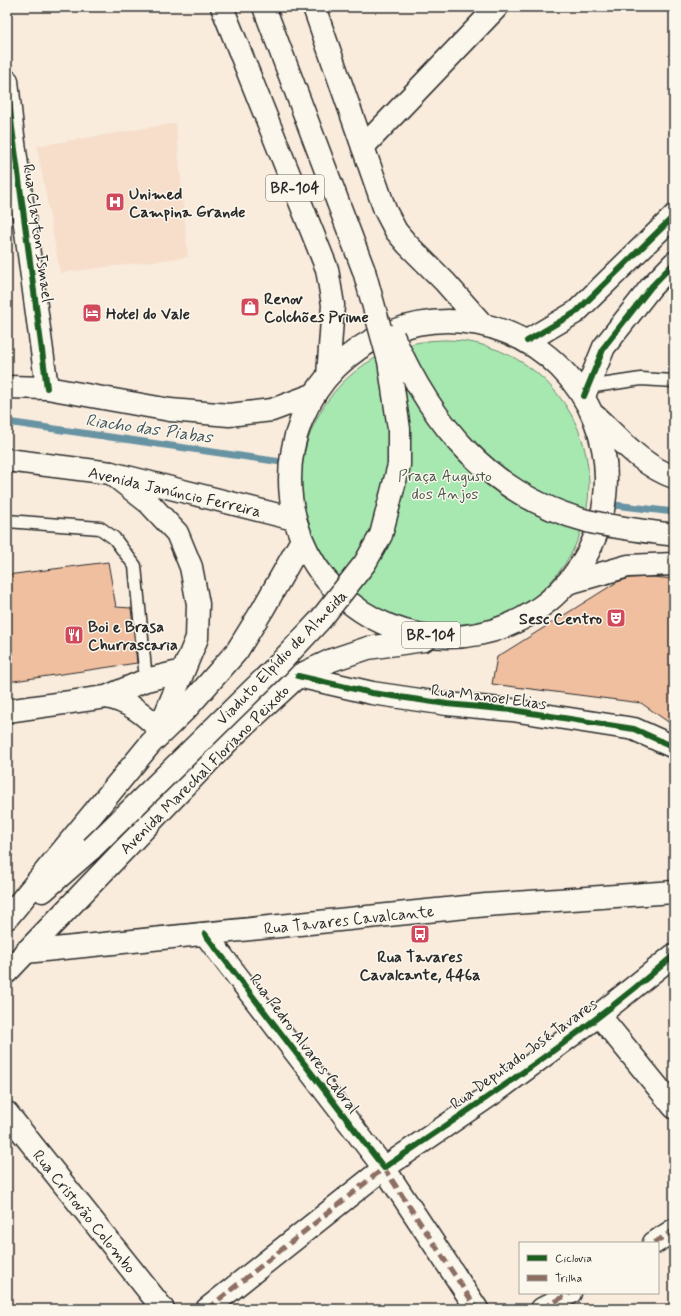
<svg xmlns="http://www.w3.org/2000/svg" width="681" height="1316" viewBox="0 0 681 1316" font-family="Mynerve,sans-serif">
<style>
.built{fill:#f6decb}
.green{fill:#a7e8b1;stroke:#698a6e}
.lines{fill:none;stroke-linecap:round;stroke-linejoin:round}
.stream{stroke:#6893a3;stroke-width:7}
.building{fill:#f0bfa0;stroke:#2b2b2b}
.lane-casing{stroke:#2b2b2b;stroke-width:15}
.street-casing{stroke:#2b2b2b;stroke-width:25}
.secondary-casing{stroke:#2b2b2b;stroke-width:25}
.primary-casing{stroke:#2b2b2b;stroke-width:25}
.lane{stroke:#fbf7ec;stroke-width:12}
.street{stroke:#fbf7ec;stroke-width:22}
.secondary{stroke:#fbf7ec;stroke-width:22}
.primary{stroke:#fbf7ec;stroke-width:22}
.primary-bridge-casing{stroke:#2b2b2b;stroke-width:25;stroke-linecap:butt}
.primary-bridge{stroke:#fbf7ec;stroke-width:22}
.quiet{stroke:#8d6e63;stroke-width:5;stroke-dasharray:10 5;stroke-linecap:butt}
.cycleway-casing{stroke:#fbf7ec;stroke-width:8}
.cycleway{stroke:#1b5e20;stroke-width:6}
.labels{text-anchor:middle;stroke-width:3;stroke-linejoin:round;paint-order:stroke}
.shield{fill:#fbf7ec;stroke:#696865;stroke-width:1}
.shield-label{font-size:15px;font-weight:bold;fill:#2b2b2b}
.poi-label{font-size:16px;font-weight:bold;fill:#2b2b2b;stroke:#fbf7ec;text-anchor:start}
.street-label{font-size:16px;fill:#2b2b2b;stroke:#fbf7ec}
.park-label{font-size:16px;fill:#4a5a4c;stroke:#fbf7ec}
.water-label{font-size:17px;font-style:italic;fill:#44565d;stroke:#fbf7ec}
</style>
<rect width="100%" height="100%" fill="#f9ecdd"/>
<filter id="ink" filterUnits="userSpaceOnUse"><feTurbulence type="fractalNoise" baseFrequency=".025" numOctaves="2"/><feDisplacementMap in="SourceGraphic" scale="8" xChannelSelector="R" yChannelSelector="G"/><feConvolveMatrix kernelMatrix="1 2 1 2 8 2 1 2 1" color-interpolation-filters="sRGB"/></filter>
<g filter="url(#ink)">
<path class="built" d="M176,123L188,257L60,273L37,146Z"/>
<path class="green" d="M301 484a144 144 0 1 1 288 0a144 144 0 1 1-288 0Z"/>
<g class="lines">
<path class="stream" d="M7,422L288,463
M614,505L674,512"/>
</g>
<path class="building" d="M108,562L116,607L131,608L137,663L7,682V575Z
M653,577L674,579V726L641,703L492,684L497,657L617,582L630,578Z"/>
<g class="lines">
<g class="lane-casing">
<path id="lane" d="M588,387L641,379L674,381
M7,521L100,528L114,538L135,566L146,680"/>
</g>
<g class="street-casing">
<path id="street" d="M7,81L12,128L47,388
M363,147L497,7
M298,676L372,693L447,704L512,710L634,729L674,747
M106,697C128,701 144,714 159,729
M7,711L106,697L146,680L183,671
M205,934L384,1168L477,1309
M25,952L486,905L674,892
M599,1015L674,1107
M7,1113L163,1309
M654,1243L674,1230
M207,1309L384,1168L495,1092L599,1015L674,955
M542,1309L570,1293"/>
</g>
<g class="secondary-casing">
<path id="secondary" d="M527,341L576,312L674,216
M7,387L47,388L170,410L229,415L272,410L315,394
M584,396L604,347L651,287L674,263
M7,460L111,473L294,519"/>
</g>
<g class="primary-casing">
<path id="primary" d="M222,7L327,269L333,305L328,376
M264,7L364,271
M314,7L385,210L396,231L407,244L445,282L482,324
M290 479a158 158 0 1 1 316 0a158 158 0 1 1-316 0Z
M595,416C619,438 642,466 674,477
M111,473L149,503L177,533L191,567L198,604L197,638L159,730
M568,583L628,566L674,564
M43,891L92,848
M7,918L151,743L187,708L237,651L263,609L302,540
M7,972L231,738L298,676L332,660L368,648L424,640"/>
</g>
<use href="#lane" class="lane"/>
<use href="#street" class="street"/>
<use href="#secondary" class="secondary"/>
<use href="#primary" class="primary"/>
<g class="primary-bridge-casing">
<path id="primary-bridge" d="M393,336C432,425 490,495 587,521C616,528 645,531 674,535
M92,848L276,667L321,619L365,563L381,535L399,465V429L389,361L364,271"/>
</g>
<use href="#primary-bridge" class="primary-bridge"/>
<path class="quiet" d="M654,1243L674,1230
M207,1309L384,1168L477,1309
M542,1309L570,1293"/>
<g class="cycleway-casing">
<path id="cycleway" d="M7,81L12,128L47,388
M527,341L576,312L674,216
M584,396L604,347L651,287L674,263
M298,676L372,693L447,704L512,710L634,729L674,747
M205,934L384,1168C483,1100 584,1034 674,955"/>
</g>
<use href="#cycleway" class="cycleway"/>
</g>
</g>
<defs>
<g id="hospital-square" transform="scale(1)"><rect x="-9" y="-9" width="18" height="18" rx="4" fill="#d1495b" stroke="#fbf7ec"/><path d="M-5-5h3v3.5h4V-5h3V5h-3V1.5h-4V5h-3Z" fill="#fff"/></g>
<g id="shop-square" transform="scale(1)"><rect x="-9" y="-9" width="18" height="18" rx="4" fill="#d1495b" stroke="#fbf7ec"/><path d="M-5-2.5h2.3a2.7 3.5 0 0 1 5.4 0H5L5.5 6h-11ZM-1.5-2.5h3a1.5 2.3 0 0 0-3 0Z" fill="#fff"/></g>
<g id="hotel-square" transform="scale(1)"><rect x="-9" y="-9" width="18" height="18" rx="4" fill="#d1495b" stroke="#fbf7ec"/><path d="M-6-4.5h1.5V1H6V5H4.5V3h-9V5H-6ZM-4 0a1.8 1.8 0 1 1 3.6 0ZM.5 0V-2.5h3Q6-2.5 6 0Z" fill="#fff"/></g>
<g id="theatre-square" transform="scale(1)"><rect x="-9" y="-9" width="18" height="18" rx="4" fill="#d1495b" stroke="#fbf7ec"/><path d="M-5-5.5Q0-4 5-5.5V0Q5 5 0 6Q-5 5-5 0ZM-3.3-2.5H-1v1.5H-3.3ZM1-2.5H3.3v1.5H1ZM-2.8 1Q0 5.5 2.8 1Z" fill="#fff"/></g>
<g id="restaurant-square" transform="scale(1)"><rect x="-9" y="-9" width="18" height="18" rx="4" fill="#d1495b" stroke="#fbf7ec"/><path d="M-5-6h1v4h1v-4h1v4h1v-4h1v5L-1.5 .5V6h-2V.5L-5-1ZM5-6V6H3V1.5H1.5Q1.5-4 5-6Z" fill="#fff"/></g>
<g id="bus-square" transform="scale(1)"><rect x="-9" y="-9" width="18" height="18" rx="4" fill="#d1495b" stroke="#fbf7ec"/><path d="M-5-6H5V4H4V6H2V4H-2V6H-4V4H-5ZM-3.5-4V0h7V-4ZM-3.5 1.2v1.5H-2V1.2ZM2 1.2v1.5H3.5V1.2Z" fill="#fff"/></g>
</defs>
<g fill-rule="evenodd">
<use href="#hospital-square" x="115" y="202"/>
<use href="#shop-square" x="250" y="307"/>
<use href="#hotel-square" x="92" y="313"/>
<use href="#theatre-square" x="616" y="618"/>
<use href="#restaurant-square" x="74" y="635"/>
<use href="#bus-square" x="420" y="934"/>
</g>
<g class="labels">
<g class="shield">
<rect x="266" y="175" width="58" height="26" rx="3"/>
<rect x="402" y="622" width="58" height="26" rx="3"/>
</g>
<g class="shield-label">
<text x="295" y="193">BR-104</text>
<text x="431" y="640">BR-104</text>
</g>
<g class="poi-label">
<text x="129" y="199">Unimed<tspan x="129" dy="18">Campina Grande</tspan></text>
<text x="264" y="304">Renov<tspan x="264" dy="18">Colchões Prime</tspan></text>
<text x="106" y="319">Hotel do Vale</text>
<text x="602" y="624" text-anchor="end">Sesc Centro</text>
<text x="88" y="632">Boi e Brasa<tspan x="88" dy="18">Churrascaria</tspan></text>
<text x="420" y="962" text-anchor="middle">Rua Tavares<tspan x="420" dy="18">Cavalcante, 446a</tspan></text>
</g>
<g class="street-label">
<text transform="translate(39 233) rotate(82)" y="6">Rua Clayton Ismael</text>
<text transform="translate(175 491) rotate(13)" y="6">Avenida Janúncio Ferreira</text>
<text transform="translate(281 657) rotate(-46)" y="6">Viaduto Elpídio de Almeida</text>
<text transform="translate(489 696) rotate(7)" y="6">Rua Manoel Elias</text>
<text transform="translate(204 769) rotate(-45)" y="6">Avenida Marechal Floriano Peixoto</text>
<text transform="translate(349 919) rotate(-6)" y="6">Rua Tavares Cavalcante</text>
<text transform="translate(305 1043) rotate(53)" y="6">Rua Pedro Alvares Cabral</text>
<text transform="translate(523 1053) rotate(-36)" y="6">Rua Deputado José Tavares</text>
<text transform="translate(85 1211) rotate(51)" y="6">Rua Cristovão Colombo</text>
</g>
<g class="park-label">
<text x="445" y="481">Praça Augusto<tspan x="445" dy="18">dos Anjos</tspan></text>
</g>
<g class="water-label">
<text transform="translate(149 428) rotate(8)" y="6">Riacho das Piabas</text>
</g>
</g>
<rect width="681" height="1316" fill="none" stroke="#fbf7ec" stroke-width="24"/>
<rect x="12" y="12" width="657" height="1292" fill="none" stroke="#2b2b2b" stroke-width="1.5" filter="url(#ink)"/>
<rect x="519" y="1242" width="140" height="52" fill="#fbf7ec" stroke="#a8a59f"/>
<rect x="527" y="1255" width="20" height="6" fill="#1b5e20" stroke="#a8a59f"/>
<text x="555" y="1262" font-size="12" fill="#2b2b2b">Ciclovia</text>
<rect x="527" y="1275" width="20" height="6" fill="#8d6e63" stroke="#a8a59f"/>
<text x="555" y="1282" font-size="12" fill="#2b2b2b">Trilha</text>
</svg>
